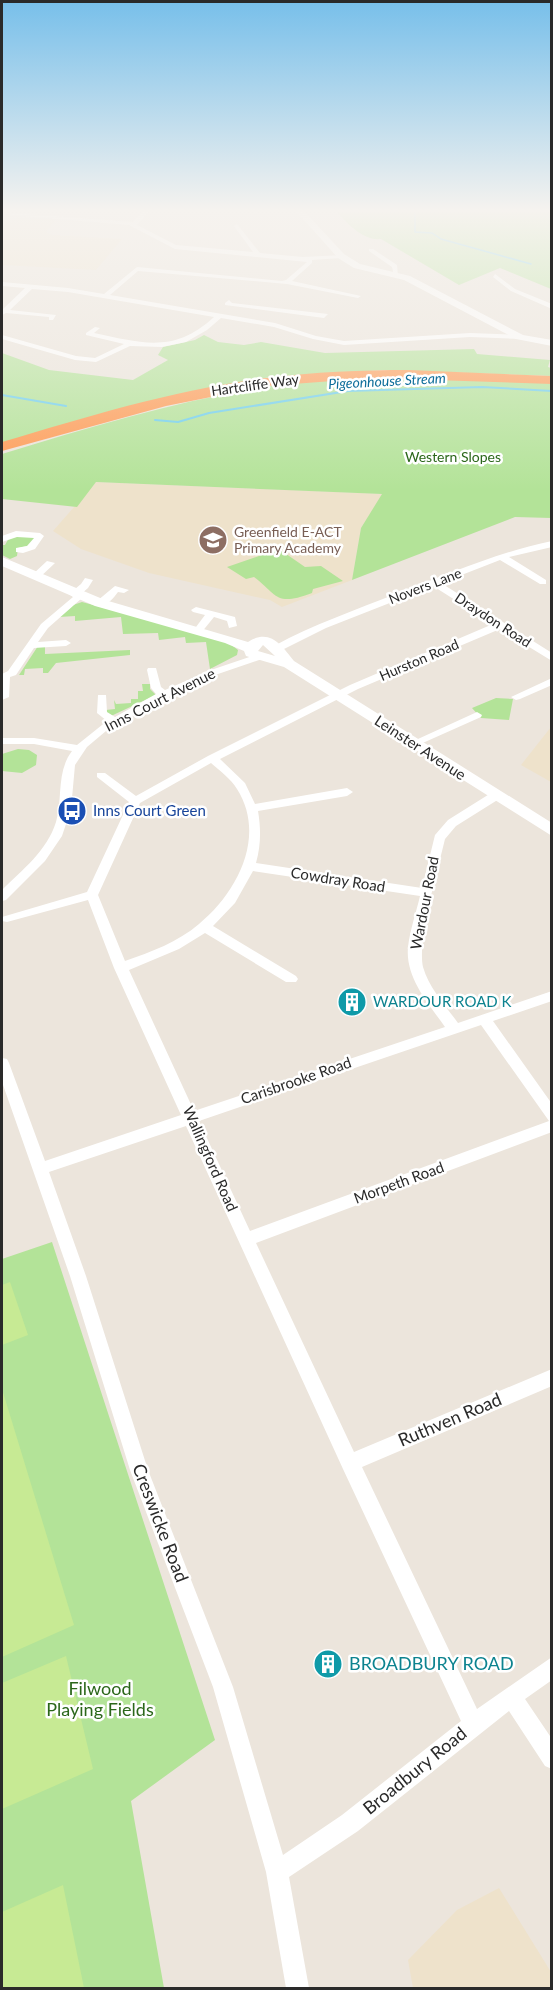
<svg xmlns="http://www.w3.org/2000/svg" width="553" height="1990" viewBox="0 0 553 1990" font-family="Lato,sans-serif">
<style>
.education{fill:#eee2cb}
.green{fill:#b3e398}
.pitch{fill:#c7ea94}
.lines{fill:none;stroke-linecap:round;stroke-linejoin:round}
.stream-far1{stroke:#6ecfee;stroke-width:1.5}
.stream{stroke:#6ecfee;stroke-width:2}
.street{fill:#fff;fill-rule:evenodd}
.secondary{fill:#fff;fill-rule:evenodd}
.highway{fill:#fe9b55;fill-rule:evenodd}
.labels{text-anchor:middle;stroke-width:5;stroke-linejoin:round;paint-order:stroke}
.far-water-label{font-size:14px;font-style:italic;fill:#0e6d9a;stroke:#fff}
.far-street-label{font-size:14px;fill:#2a2a2a;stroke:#fff}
.far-park-label{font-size:14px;fill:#2b671a;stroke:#fff}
.far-education-label{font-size:14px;fill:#785e54;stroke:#fff;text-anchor:start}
.street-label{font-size:15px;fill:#2a2a2a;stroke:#fff}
.transit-label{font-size:15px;fill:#164399;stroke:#fff;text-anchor:start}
.culture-label{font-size:15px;fill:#0d838f;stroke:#fff;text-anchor:start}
.near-street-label{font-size:18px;fill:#2a2a2a;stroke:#fff}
.near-culture-label{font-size:18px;fill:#0d838f;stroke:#fff;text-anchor:start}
.near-park-label{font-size:18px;fill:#2b671a;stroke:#fff}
</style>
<rect width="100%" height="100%" fill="#ece5dc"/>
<path class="education" d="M17,218L56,219L46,232L52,235L122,239L96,270L2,265V224Z
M96,482L383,494L361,528L352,580L282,607L270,600L149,573L81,549L53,531Z
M551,727V782L521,765Z
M499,1888L551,1972V1988H413L408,1960L457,1910Z"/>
<path class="green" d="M336,211H551V289L500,268L459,285L381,239C363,241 347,223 336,211Z
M204,335L218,342L244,345L261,342L325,353L474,349L477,354L550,360L548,367L551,368L552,376L385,370L271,377L242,382L75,422L2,444V353L49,370L133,380L168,360L158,355L163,347L195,340Z
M440,378L551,383V518L515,517L352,580L361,528L382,494L96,482L77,507L2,499V454C90,427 179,400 271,386C327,378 384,378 440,378Z
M10,536L36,537L32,545L18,548L17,556L10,559L2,555V545H5Z
M279,549L305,567L321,566L343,581L313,589L312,593C275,607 278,595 254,577L246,579L227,567Z
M82,602L225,640L238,650L237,655L210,669L206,642L186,643L185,637L159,640L158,633L123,634L121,617L75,621V616L59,617L73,605Z
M38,646H45V654L130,650V655L56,663L48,673H43V668L25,669L24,675H19Z
M142,684H150V689L156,695L111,716L106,712V710L115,709L114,700L116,704L131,703V699H138V691H143Z
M496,698L513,699L509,720L481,718L472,708Z
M18,749L29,750L37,755L36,765L22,773L2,771V754Z
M52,1242L215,1740L131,1801L164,1988H2V1259Z"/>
<path class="pitch" d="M10,1282L28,1335L2,1345V1285Z
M2,1389L74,1625L2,1657Z
M66,1656L93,1769L2,1809V1683Z
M63,1885L84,1988H2V1912Z"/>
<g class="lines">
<path class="stream-far1" d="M415,211V232L432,233L441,239L531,264"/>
<path class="stream" d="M2,395L66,406
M155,420L178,422L209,413L348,391L482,387L552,391"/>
<path class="street" d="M143,211H149L137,225L176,245L253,252L234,226L237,224L260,253L303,257L343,255L341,258L312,260V263L292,281L361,296L358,298L287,284L138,271L110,295L275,323L316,336L344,341L470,333L520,335L523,337L520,339L470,337L344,345L313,339L274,327L221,318L207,330L186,342L162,347L130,346L96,362L75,360L2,339V335L76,356L95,358L124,344L86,335V333L95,327L100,328L94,333C142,343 174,354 214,317L68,292L32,289L10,310L56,315L53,320H49V317L6,313L2,315V310L25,288L2,286V282L68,288L104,294L137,267L282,281L286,280L307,262L175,249L129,225L10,215L13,213L133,222Z
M369,249H373L397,265L398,276H394L392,267L369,251Z
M495,274L515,289L552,304V309L511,291L493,277Z
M229,300L232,303L328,314L324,318L225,305V303Z
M16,531L40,533L44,536L35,549L23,553L16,552V548L27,546L34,538L17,537L2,542V536Z
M552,541V547L509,557L546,580V584H540L500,560L441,583L552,653V661L500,629L358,689L220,759L245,783L255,804L347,788L353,792L347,796L258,811C261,829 261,845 256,863L422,888L435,835L448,820L491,793H499V799L456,826L445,839C438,869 417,941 423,967C429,988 445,1005 458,1023L552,991V1001L493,1021L552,1104V1132L256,1243L354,1452L552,1369V1386L362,1467L477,1709L552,1657V1680L525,1699L552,1739V1769L545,1766L509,1711L358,1831L289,1877L309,1988H286L266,1872L213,1687L130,1470L70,1276L2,1082V1058L7,1059L9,1063L45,1161L181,1115L114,968L88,900L7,922L2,921V917L87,892L129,802L97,777V773H105L136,796L208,756L350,685L493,624L433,586L326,628L282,650H274V646C314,624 356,610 398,593C449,574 498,552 552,541ZM211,763C220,771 231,779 237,789C267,836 237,893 199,924C178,942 151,952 125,961L98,895L140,803ZM253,871L420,896C416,913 410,930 408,947C405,978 429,1004 445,1027L194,1111L129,970L179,949L205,933L286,982H296L298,979L296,976L213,926L235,903ZM481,1025L549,1121L250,1231L199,1121ZM186,1126L343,1469L461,1721L342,1815L283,1855L233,1687L148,1470L86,1276L49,1172Z
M47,561L55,563L38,579H32V575Z
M85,578L93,580L88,588L81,594L84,596L82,598L48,628L38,642L66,640L71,643L66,646L34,648L16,675L10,677L9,697L2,700V674L8,671L41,624L73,597L69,594L81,584Z
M115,586L129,590L124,593L118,592C113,599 106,607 97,605V601Z
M196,607L235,617L237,626L229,628L227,621L214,617L201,633H195L193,631L205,615L193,612L191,610Z
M258,654L262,655V659L218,674L170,695L169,698L160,700L106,731L87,747L75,765L71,809L62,836L45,861L6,900L2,901V890C22,870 47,851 56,822C63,798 56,772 72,751L34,744H2V738H34L77,745L107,721L97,713L98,695H106L107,712L115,717L156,694L151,688L147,670L148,668H156L161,687L165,690L211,670Z
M552,678V685L520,699L516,700L511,697Z
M477,712L482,715L481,717L416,746L412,747L407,744Z"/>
<path class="secondary" d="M296,211H304L344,254L360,264L410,276L523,335L552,340V346L516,339L404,280L354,268L338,258Z
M2,557L105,600L248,642C270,628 281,645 294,661L552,823V836L284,667L246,656L244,651L225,643L95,606L2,566ZM263,645L275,656L258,651Z"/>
<path class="highway" d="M409,370L552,376V384L373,378L266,386L166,406L2,451V442C89,416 177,389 267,378C314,372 361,370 409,370Z"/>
</g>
<linearGradient id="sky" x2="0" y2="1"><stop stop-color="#77bfea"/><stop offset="0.43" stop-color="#f6f3ef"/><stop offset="1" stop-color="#f6f3ef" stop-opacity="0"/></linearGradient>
<rect width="553" height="490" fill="url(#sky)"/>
<defs>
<g id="school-disc" transform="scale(1.5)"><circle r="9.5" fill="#8d6e63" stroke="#fff"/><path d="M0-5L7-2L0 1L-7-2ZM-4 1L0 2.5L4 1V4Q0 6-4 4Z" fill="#fff"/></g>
<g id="bus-disc" transform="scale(1.5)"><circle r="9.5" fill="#1a4fb4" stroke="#fff"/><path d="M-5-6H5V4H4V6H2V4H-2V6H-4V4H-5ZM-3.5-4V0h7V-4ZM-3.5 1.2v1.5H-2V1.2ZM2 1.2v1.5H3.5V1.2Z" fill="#fff"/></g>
<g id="building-disc" transform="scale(1.5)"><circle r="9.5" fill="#0f9aa8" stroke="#fff"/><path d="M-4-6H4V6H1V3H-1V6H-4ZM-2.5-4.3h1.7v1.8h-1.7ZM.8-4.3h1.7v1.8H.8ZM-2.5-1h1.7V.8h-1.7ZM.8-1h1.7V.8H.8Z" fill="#fff"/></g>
</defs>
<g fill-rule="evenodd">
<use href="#school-disc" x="213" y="540"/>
<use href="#bus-disc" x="72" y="811"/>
<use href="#building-disc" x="352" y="1002"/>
<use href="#building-disc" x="328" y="1664"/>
</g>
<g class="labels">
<g class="far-water-label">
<text transform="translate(387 381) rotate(-3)" y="5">Pigeonhouse Stream</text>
</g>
<g class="far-street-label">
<text transform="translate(255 385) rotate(-8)" y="5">Hartcliffe Way</text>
<text transform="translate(425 586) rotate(-21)" y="5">Novers Lane</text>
<text transform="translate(493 620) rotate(33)" y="5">Draydon Road</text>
<text transform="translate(419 660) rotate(-23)" y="5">Hurston Road</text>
</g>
<g class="far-park-label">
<text x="453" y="462">Western Slopes</text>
</g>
<g class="far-education-label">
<text x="234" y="537">Greenfield E-ACT<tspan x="234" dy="16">Primary Academy</tspan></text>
</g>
<g class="street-label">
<text transform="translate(160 700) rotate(-27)" y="5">Inns Court Avenue</text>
<text transform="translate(420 748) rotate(33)" y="5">Leinster Avenue</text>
<text transform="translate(338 880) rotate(9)" y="5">Cowdray Road</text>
<text transform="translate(425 903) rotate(-79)" y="5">Wardour Road</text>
<text transform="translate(296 1081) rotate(-19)" y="5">Carisbrooke Road</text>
<text transform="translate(210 1159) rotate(66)" y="5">Wallingford Road</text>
<text transform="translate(399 1183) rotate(-20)" y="5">Morpeth Road</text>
</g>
<g class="transit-label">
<text x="93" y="816">Inns Court Green</text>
</g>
<g class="culture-label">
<text x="373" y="1007">WARDOUR ROAD K</text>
</g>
<g class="near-street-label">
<text transform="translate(450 1420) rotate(-23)" y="6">Ruthven Road</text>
<text transform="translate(160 1523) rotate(69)" y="6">Creswicke Road</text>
<text transform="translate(415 1771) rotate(-39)" y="6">Broadbury Road</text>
</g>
<g class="near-culture-label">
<text x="349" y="1670">BROADBURY ROAD</text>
</g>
<g class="near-park-label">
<text x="100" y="1695">Filwood<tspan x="100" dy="21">Playing Fields</tspan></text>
</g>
</g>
<rect width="553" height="1990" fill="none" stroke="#2a2a2a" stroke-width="6"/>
</svg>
